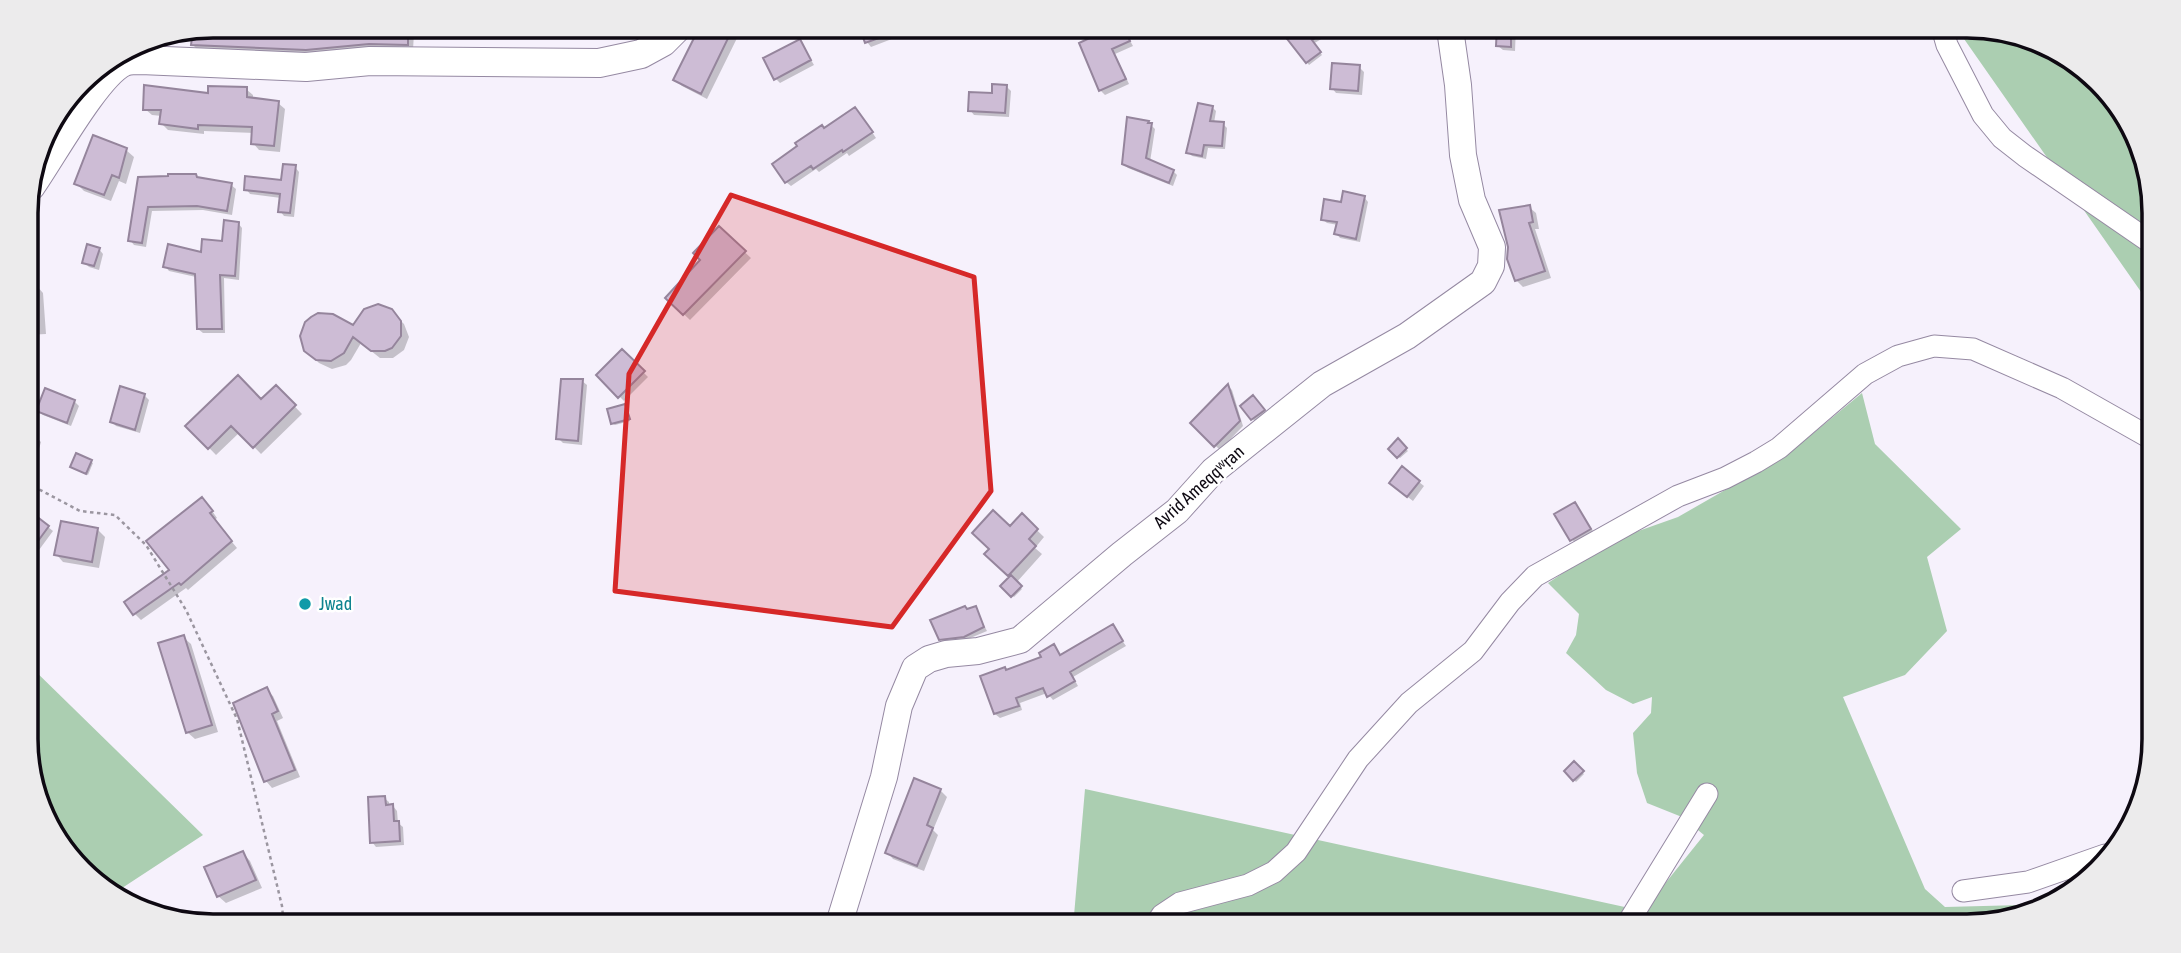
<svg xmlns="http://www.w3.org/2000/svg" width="2181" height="953" viewBox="0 0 2181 953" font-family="'Asap Condensed',sans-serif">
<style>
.green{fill:#abceb1}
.shadow{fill:#0003}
.building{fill:#cdbcd5;stroke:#95859c;stroke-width:2}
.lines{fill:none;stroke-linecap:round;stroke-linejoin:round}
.minor-casing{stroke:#9589a2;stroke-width:23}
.tertiary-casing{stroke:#9589a2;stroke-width:28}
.secondary-casing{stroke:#9589a2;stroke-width:30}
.path{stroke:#9b96a0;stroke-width:2.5;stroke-dasharray:3.5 3.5;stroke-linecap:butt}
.minor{stroke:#fff;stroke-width:21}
.tertiary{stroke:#fff;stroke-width:26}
.secondary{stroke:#fff;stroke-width:28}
.marked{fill:#d62828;fill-opacity:0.2;stroke:#d62828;stroke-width:5;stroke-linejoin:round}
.culture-dot{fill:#0f9aa8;stroke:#fff;stroke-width:2.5}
.labels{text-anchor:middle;stroke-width:5;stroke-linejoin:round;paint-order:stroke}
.street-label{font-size:18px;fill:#0e0912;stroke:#fff}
.culture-label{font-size:18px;fill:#0d838f;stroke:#fff;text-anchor:start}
.rim{fill:none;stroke:#0e0912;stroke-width:3.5}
</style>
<rect width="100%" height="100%" fill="#f6f1fc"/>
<path class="green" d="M1955,26H1967L2039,40L2116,99L2153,189V309Z
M1862,393L1875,444L1961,529L1927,557L1947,631L1905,675L1843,697L1925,889L1945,907L2022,905L2088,875L2072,895L1979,926L1073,927L1085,789L1643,911L1704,835L1682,817L1647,803L1637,773L1633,733L1651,713L1652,697L1633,704L1606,690L1566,653L1576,635L1579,614L1548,583L1613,540L1678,517L1788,454Z
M28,664L203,835L116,892L65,854L28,764Z"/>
<path class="shadow" d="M214,26H246L245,31L277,36L407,27L414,33L413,50L319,55L199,51L193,45Z
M707,26H743L707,99L682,86L676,80Z
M893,26L897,37L871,47L867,42Z
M1066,26H1080L1083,32L1072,36Z
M1122,26L1133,46L1115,54L1129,84L1105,95L1100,90L1081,44Z
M1279,26L1324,29L1328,35L1313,44L1322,55L1309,65Z
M1498,26H1516L1515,51L1503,50L1498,46Z
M800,41L814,65L780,83L776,79Z
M1359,67L1364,72L1362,95L1336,93L1332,88Z
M1006,86L1011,91L1009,117L974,115L970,110Z
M246,89L253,95V100L278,103L285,109L280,152L259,150L253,143L254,133L204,131V134L168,130L161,123L162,116L152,115L145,109Z
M1212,107L1216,111L1214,123L1223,124L1227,128L1225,149L1208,148L1206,159L1192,156L1188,152Z
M860,114L876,138L849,156L847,153L819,172L816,169L791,186L786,182Z
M1148,122L1155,129L1150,162L1173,171L1177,175L1173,186L1128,168L1124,164Z
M126,150L134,157L126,184L119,181L111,201L84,191L76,183Z
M295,167L299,172L294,217L284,216L280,211L281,198L250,194L246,189L283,182Z
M196,176L200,180L231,185L236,189L232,215L203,210L152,211L146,247L134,245L130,240L140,178Z
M1364,197L1368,202L1360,242L1340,238L1336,233L1338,225L1327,223L1322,219L1342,204Z
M1529,207L1536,213L1539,229H1535L1551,278L1523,287L1516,280Z
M238,223L242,228L239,280L224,278L225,333H203L198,329L196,277L169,271L165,266L202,254L224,243Z
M719,228L751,258L690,320L667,298L702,260Z
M99,249L103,254L99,270L89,267L84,262Z
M36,285L43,293L46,334L27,335V286Z
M391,311L404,324L409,337L404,350L393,358H380L361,343L351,360L346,365L332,369L319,363L306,350Z
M622,351L648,377L624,401L598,375Z
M582,381L587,385L582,445L563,443L558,438Z
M1228,386L1232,390L1243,426L1220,450L1192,423Z
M276,387L302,414L261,454L240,432L216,455L188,426L261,401Z
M145,396L149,400L140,433L116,426L112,422Z
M74,401L79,406L71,426L43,415L38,411Z
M1257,402L1268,415L1257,424L1242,406Z
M625,406L630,421L615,425L613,424Z
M27,435L36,437L41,442L30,479L27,478Z
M1398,441L1408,451L1400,458L1390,449Z
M91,462L93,463L88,475L74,469Z
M1419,482L1424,486L1413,501L1396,488Z
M1575,504L1595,534L1576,545L1557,515Z
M208,505L217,518L214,520L237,548L188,590L186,588L141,620L135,614L172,571Z
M1022,516L1044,537L1035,548L1042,554L1016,583L1022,589L1014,597L1002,586L1011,577L986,554Z
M48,527L53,531L39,550L27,541Z
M97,529L105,537L99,568L63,562L56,554Z
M975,608L987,631L968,639L944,642L940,639L968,611Z
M1112,626L1126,646L1073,677L1078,686L1053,700L1047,693L1020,703L1022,710L1000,718L995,714L1007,671L1044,658L1054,646L1061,657Z
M183,637L191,644L218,732L195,739L187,732Z
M266,690L273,696L283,718L277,721L300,777L272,788L266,781L246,733Z
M1574,764L1584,774L1576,782L1566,771Z
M915,780L940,790L947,797L933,830L938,835L924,871L893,859L887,852Z
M384,798L389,802V806H393L397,811L398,823L403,827L404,845L376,847L372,842Z
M243,853L250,861L262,888L226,903L218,896Z
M270,918L277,927H231Z"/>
<path class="building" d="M214,26H239V29L276,34L277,26H408V45L369,44L306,50L191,45L193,30Z
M700,26H734L701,94L673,80Z
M859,26H907V28L865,43Z
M1115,26H1123L1130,41L1112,49L1126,79L1099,91L1079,43Z
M1277,26H1335L1312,40L1321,52L1306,63Z
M1497,26H1511V47L1496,46Z
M800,39L811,60L774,80L763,58Z
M1332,63L1360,65L1358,91L1330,89Z
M992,84L1007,85L1005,113L968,111L969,92L992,93Z
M144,85L208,93V86L247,87V97L279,101L274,146L251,144L252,127L198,125V129L159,124L161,110H143Z
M1198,103L1213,106L1210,121L1224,122L1222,146L1204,145L1202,156L1186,153Z
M855,107L873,132L843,152L842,150L813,169L811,166L785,183L772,164L797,146L795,143L822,125L824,128Z
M1127,117L1149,121L1148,123H1152L1146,158L1174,170L1169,183L1122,164Z
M93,135L127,148L119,178L112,175L104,195L74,184Z
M283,164L296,165L290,213L278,212L280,194L244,190L245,176L281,180Z
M168,174H196L197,177L232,183L227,211L197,206L148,207L142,243L128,241L138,177L168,176Z
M1343,191L1365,196L1356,239L1334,234L1337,222L1321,220L1324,199L1341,202Z
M1530,205L1533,222L1529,223L1545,271L1515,281L1507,259L1508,247L1499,210Z
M224,220L239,222L235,276L220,275L222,329H197L195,274L163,267L168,244L201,252L202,239L222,241Z
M719,226L746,251L683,315L665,298L700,260L693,253Z
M87,244L100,248L94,266L82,263Z
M378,304L392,309L401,321V336L392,348L385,351H371L353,337L344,353L331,361L316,360L304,351L300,336L305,322L311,317L318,313L333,314L353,325L364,309Z
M622,349L645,371L618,398L596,375Z
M238,375L261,399L276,385L296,405L253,448L231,426L208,449L185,426Z
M561,379H583L578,441L556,439Z
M1228,384L1240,421L1214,447L1190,423Z
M120,386L145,394L135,430L110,422Z
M45,388L75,400L67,423L36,411Z
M1253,395L1265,410L1251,420L1240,406Z
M625,404L630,419L611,424L607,409Z
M1398,438L1407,448L1397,458L1388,449Z
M76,453L92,460L86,474L70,467Z
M1402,466L1420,481L1407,497L1389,483Z
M202,497L213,511L210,513L232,541L181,585L179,583L133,615L124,602L169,570L146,541Z
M1575,502L1591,529L1570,541L1554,514Z
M27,509L49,526L27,556Z
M993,510L1010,526L1022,513L1038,529L1029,539L1036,546L1008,576L984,554L989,549L972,533Z
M61,521L98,528L92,562L54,555Z
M1011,575L1022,586L1011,597L1000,586Z
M965,606L967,609L976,606L984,627L964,637L939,640L930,620Z
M1113,624L1123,641L1070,672L1075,681L1047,697L1043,688L1016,698L1019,706L994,714L980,676L1005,667L1006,670L1041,657L1039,653L1054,644L1060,655Z
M184,635L212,725L186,733L158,643Z
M267,687L278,711L272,714L295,770L264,782L233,703Z
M1574,761L1584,771L1573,781L1564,771Z
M914,778L941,789L927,825L933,828L917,866L885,853Z
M385,796L386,805L393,804L394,821H399L400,841L370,843L368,797Z
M243,851L256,880L217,897L204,867Z"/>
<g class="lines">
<g class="minor-casing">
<path id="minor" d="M1945,26L1943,31L1947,45L1983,115L2002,138L2025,156L2153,244
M1963,891L2028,882L2105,855
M1626,926L1707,794
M1154,927L1162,915L1180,903L1248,885L1274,872L1296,852L1358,759L1409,703L1473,651L1510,602L1535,576L1678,496L1725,478L1756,462L1779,448L1865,374L1898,356L1934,346L1973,349L2062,388L2154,440"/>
</g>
<g class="tertiary-casing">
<path id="tertiary" d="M838,927L884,777L899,706L915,668L929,659L946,654L978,651L1020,640L1122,554L1177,511L1213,471L1322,384L1407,336L1483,282L1491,266L1492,247L1472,200L1463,155L1458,85L1451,36L1447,26"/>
</g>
<g class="secondary-casing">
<path id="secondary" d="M31,186C51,158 96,75 124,62C129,60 136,60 141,60L306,67L370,61L599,63L641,54L663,42L679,26"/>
</g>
<path class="path" d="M27,483L80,511L115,515L146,545L186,610L237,719L282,906L284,927"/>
<use href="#minor" class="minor"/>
<use href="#tertiary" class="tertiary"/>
<use href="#secondary" class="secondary"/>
</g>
<path class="marked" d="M731,195L974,277L991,491L892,627L615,591L629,374Z"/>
<circle class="culture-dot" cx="305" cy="604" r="7"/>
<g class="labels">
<g class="street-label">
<text transform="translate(1199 487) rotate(-42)" y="6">Avrid Ameqqʷṛan</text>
</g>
<g class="culture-label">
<text x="319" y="610">Jwad</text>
</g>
</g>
<path d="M0 0H2181V953H0ZM213 38H1967A175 175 0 0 1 2142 213V739A175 175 0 0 1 1967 914H213A175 175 0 0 1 38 739V213A175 175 0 0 1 213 38Z" fill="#ecebec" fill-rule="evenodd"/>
<path class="rim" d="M213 38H1967A175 175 0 0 1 2142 213V739A175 175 0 0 1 1967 914H213A175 175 0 0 1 38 739V213A175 175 0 0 1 213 38Z"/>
</svg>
